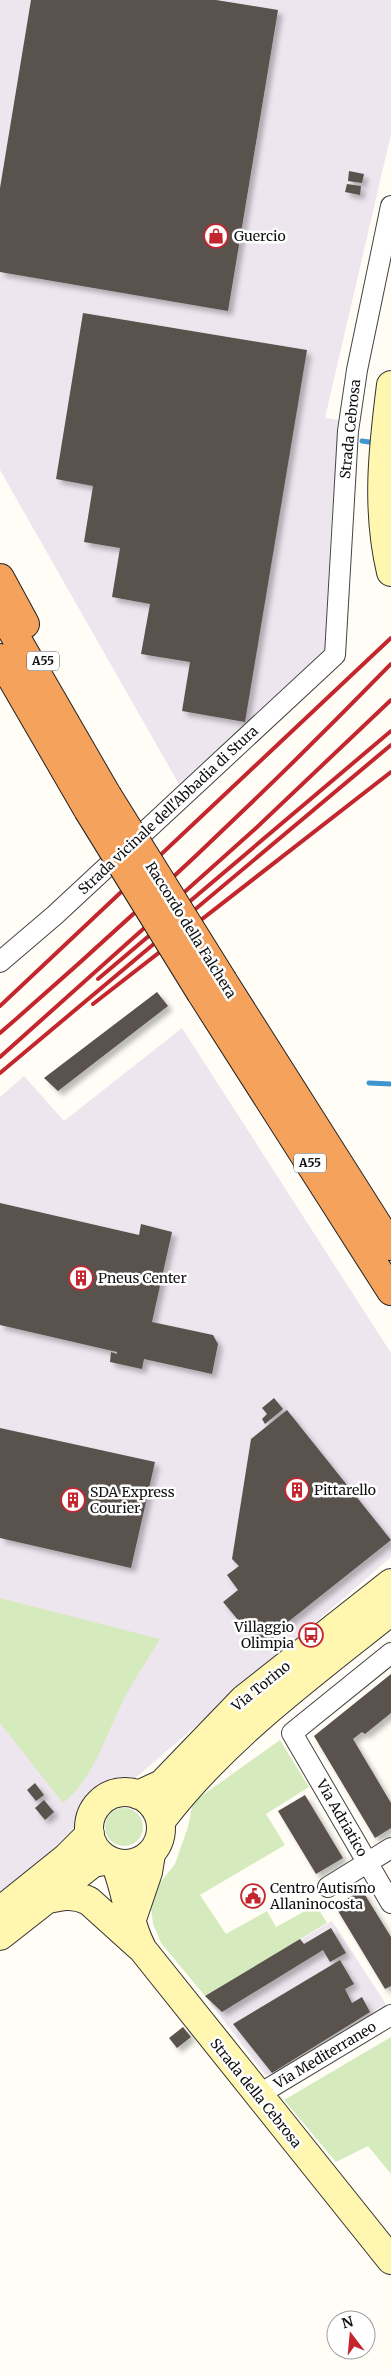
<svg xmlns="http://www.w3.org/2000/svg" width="391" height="2375" viewBox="0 0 391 2375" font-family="Merriweather,serif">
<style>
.industrial{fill:#eee6ef}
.green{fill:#d5ebbd}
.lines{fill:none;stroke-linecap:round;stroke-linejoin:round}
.stream{stroke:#3f96cf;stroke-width:5}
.building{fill:#5a524d;filter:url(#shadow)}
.minor-casing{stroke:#444;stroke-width:22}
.secondary-casing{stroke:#333;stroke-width:30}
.motorway-casing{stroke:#222;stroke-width:30}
.minor{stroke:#fff;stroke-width:20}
.secondary{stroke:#fff6b0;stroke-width:28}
.motorway{stroke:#f5a25d;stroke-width:28}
.rail{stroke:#c4262e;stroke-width:4}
.motorway-bridge-casing{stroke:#222;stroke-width:30;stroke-linecap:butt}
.motorway-bridge{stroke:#f5a25d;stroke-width:28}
.labels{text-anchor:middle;stroke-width:5;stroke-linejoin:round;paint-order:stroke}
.shield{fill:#fff;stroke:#585858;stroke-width:1}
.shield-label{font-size:12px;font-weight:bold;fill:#111}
.poi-label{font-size:14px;fill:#111;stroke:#fff;text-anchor:start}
.street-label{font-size:14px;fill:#111;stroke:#fff}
</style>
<defs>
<filter id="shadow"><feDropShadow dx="4.5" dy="4.5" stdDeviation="2.5" flood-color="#0004"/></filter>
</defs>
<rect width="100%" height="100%" fill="#fffdf5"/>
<path class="industrial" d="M0,0H391V134L325,418L340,420L331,522L325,649L180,786L0,470Z
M182,1028L391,1353V1557L0,1895V1097L24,1076L64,1121Z
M332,1921L386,2004L266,2076L205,1996Z"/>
<path class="green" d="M0,1598L160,1639C147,1661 132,1682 121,1705C105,1738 93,1779 63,1803L0,1723Z
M280,1740L309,1787L266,1814L285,1845L200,1895L226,1934L267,1911L276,1927L316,1905L327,1923L205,1996L161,1943L153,1924L151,1907L159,1884L175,1864L188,1827L193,1802Z
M105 1827a19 19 0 1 1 38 0a19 19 0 1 1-38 0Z
M391,2037V2174L368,2146L336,2162L284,2100Z"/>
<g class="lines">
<path class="stream" d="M362,441L376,443
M369,1083L391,1084"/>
</g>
<path class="building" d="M31,0H216L278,10L228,311L0,272V188Z
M349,171L364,174L362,183L348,181Z
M347,184L361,186L360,195L345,192Z
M83,313L307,350L245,722L182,711L190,662L141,654L150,604L112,597L120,548L84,542L93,486L56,479Z
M157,992L168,1006L58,1091L44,1078Z
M0,1203L139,1235L141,1224L172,1232L152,1322L213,1335L218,1344L212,1374L144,1359L142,1369L110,1362L111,1352L117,1354V1352L0,1325Z
M274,1398L283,1409L265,1424L262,1419L267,1414L262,1408Z
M287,1410L391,1540L259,1645L223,1602L238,1590L227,1575L239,1566L232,1559L251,1439Z
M0,1428L155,1462L131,1568L0,1538Z
M391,1674V1713L365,1734L362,1732L353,1739L391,1803V1828L375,1838L314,1736Z
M35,1783L44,1795L36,1801L27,1790Z
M305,1795L343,1858L316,1874L278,1811Z
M44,1800L54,1812L45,1820L35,1808Z
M362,1890L391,1937V1986L385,1989L335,1906Z
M331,1928L346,1953L330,1962L323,1950L222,2012L205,1996L300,1939L304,1944Z
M340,1960L354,1984L345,1989L352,2003L362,1997L370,2012L272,2073L233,2024Z
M183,2027L191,2037L177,2048L169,2038Z"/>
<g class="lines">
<g class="minor-casing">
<path id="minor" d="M0,962L55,915L335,655L348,431L357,370L391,206
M391,1653L292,1733L391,1903
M328,1887L391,1848
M258,2095L391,2015"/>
</g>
<g class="secondary-casing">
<path id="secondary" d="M391,385C383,448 376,509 391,572
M89 1828a36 36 0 1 1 72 0a36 36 0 1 1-72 0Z
M138,1795L162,1784L244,1699L391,1583
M161,1821C224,1738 310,1676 391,1611
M115,1863C127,1891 128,1923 143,1950L391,2260
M45,1900C61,1896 73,1893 89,1901L140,1947
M0,1911L66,1858L90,1834
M132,1919L148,1872L151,1854
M0,1936L93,1863L109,1860"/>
</g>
<g class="motorway-casing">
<path id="motorway" d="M0,578L25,624
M0,610L107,795
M0,658L88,810
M223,981L391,1246
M201,993L391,1291"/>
</g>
<use href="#minor" class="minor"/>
<use href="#secondary" class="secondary"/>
<use href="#motorway" class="motorway"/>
<path class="rail" d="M98,979L391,731
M93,1004L391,772
M0,1006L391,638
M0,1033C135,916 266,792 391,664
M0,1057L255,829L391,700
M0,1073L391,745"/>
<g class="motorway-bridge-casing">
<path id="motorway-bridge" d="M107,795L223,981
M88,810L201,993"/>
</g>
<use href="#motorway-bridge" class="motorway-bridge"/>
</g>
<defs>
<g id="shop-ring" transform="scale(1.25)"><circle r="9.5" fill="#fff" stroke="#c4262e" stroke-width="1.5"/><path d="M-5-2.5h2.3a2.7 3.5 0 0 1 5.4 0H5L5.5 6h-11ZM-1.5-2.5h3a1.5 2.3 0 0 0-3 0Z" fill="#c4262e"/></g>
<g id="building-ring" transform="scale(1.25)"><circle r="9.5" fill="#fff" stroke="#c4262e" stroke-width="1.5"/><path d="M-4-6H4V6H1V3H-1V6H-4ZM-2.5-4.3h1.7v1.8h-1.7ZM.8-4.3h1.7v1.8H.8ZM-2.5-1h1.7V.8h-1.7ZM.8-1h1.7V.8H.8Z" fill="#c4262e"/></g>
<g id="bus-ring" transform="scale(1.25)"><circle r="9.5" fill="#fff" stroke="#c4262e" stroke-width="1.5"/><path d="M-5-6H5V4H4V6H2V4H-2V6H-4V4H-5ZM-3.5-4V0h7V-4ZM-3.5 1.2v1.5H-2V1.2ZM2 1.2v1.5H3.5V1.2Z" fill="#c4262e"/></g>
<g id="civic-ring" transform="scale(1.25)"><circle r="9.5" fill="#fff" stroke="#c4262e" stroke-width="1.5"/><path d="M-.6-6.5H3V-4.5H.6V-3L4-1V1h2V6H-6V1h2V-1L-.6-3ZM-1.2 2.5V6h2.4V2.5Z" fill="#c4262e"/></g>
</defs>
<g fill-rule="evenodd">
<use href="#shop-ring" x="216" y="236"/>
<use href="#building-ring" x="81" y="1278"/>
<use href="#building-ring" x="297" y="1490"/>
<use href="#building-ring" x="73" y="1500"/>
<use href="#bus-ring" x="311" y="1635"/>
<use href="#civic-ring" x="253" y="1896"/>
</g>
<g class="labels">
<g class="shield">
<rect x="27" y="651.5" width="32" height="19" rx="4"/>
<rect x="294" y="1153.5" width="32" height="19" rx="4"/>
</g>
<g class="shield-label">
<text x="43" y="665">A55</text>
<text x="310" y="1167">A55</text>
</g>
<g class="poi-label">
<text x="234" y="241">Guercio</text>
<text x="98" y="1283">Pneus Center</text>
<text x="314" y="1495">Pittarello</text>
<text x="90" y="1497">SDA Express<tspan x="90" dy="16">Courier</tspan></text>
<text x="294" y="1632" text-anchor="end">Villaggio<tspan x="294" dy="16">Olimpia</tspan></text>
<text x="270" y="1893">Centro Autismo<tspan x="270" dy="16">Allaninocosta</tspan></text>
</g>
<g class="street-label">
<text transform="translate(350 429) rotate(-84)" y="5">Strada Cebrosa</text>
<text transform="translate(168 810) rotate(-43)" y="5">Strada vicinale dell'Abbadia di Stura</text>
<text transform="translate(191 930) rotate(58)" y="5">Raccordo della Falchera</text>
<text transform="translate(261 1686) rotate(-39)" y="5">Via Torino</text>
<text transform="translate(342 1818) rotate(60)" y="5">Via Adriatico</text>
<text transform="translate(325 2055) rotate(-31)" y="5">Via Mediterraneo</text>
<text transform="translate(256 2093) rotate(51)" y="5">Strada della Cebrosa</text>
</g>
</g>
<g transform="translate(351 2335) rotate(344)"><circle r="24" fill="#ffffff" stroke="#a0a0a0"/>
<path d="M0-4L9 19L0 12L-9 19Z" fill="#c4262e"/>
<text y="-8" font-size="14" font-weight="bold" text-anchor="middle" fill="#111111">N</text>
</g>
</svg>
